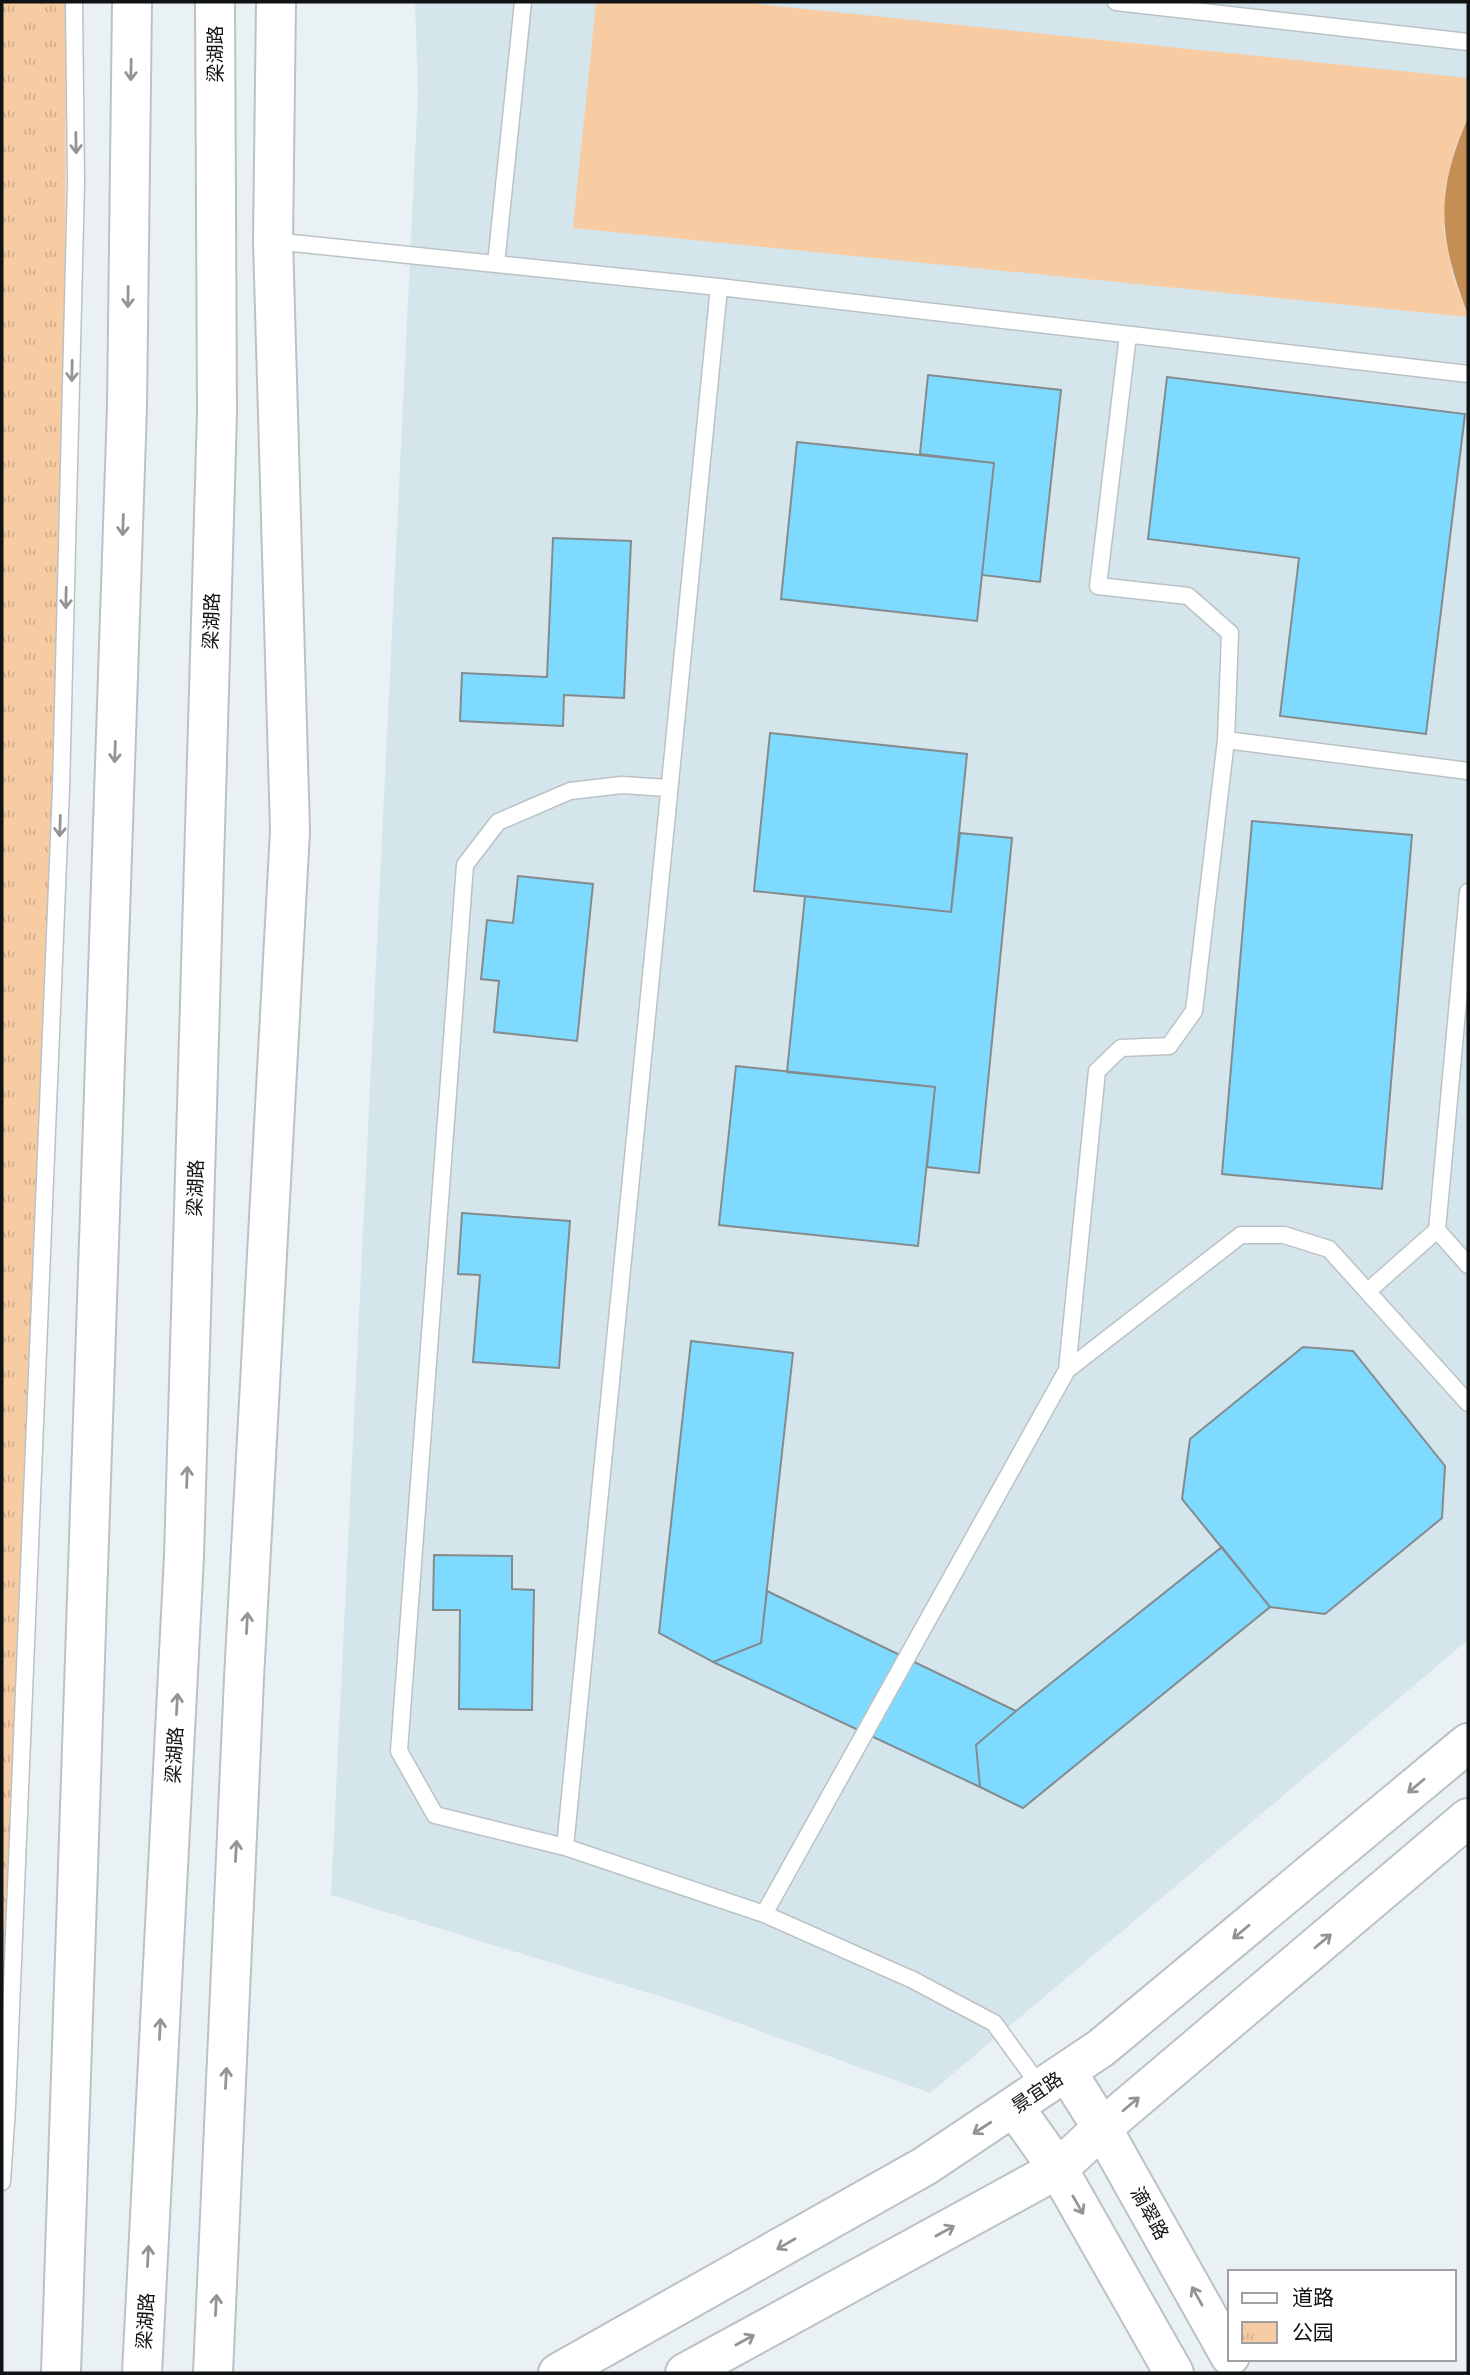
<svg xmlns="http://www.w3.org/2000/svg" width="1470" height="2375" viewBox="0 0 1470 2375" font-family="'Public Sans','Noto Sans SC',sans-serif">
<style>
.built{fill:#d5e5ec}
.grass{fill:#f8cca3}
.park{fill:url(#park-tufts)}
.water{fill:#c68d54}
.building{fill:#7fdaff;stroke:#848b8e;stroke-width:2}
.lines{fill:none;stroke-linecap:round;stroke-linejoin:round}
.service-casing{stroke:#bbc2c5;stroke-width:19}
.tertiary-casing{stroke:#bbc2c5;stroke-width:42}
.secondary-casing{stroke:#bbc2c5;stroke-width:42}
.trunk-casing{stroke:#bbc2c5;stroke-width:42}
.service{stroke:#fff;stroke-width:16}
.tertiary{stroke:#fff;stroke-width:38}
.secondary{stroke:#fff;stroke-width:38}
.trunk{stroke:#fff;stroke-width:38}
.oneway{stroke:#939595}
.labels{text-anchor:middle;stroke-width:6;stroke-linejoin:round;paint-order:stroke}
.street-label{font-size:19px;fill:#101314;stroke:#fff}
</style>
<defs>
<pattern id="park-tufts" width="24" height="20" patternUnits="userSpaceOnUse" patternTransform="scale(1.75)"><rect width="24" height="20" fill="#f8cca3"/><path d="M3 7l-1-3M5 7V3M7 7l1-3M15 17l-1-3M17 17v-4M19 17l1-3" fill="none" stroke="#d4ae8b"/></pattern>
</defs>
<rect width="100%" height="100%" fill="#eaf1f5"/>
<path class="built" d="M415,2H1468V1640L930,2093L691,2006L331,1895L418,93Z"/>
<path class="grass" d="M596,2H739L1468,78V118L1455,148L1445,188L1444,230L1453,276L1468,317L573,228Z"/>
<path class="park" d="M2,2H66L64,845L2,1984Z"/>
<path class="water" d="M1468,118V315C1439,238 1434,195 1468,118Z"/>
<path class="building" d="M928,375L1061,390L1040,582L982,575L994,463L920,454Z
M1167,377L1465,414L1426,734L1280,716L1299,558L1148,539Z
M797,442L994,463L977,621L781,599Z
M553,538L631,541L624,698L564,695L563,726L460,721L462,673L547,677Z
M770,733L967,754L951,912L754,891Z
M1252,821L1412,835L1382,1189L1222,1174Z
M960,833L1012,838L979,1173L927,1167L935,1087L787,1072L805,896L951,912Z
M518,876L593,884L577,1041L494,1032L499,981L481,979L487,920L513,923Z
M736,1066L935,1087L918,1246L719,1225Z
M462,1213L570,1221L559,1368L473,1362L480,1275L458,1274Z
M691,1341L793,1353L761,1643L713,1662L659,1633Z
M1303,1347L1353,1351L1445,1466L1442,1518L1325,1614L1270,1607L1182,1499L1190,1439Z
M1222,1547L1270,1607L1023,1808L980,1787L976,1745L1016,1711Z
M434,1555L512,1556V1589L534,1590L532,1710L459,1709L460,1610H433Z
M767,1591L1016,1711L976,1745L980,1787L713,1662L761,1643Z"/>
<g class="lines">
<g class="service-casing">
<path id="service" d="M1116,2L1468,42
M273,241L719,287
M496,264L523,2
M1128,335L1098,586L1188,596L1230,633L1226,740
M1437,1230L1468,1265
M1368,1291L1437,1230L1468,892
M1067,1370L1241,1235H1284L1329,1249L1468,1403
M565,1847L435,1815L399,1751L465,865L498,822L570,791L622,785L668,788
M764,1914L1067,1370L1097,1071L1121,1048L1169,1046L1194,1011L1226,740L1468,771
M1042,2089L994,2023L913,1980L764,1914L565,1847L719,287L1468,374
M2,2182L7,2107L61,789L76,182L74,2"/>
</g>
<g class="tertiary-casing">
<path id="tertiary" d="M1067,2072L1102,2128L1230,2356
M1014,2107L1058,2169L1174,2373
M558,2373L925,2166L1101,2048L1468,1743
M685,2373L1058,2169L1102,2128L1468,1818"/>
</g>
<g class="secondary-casing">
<path id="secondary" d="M213,2373L244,1678L290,831L273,241L276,2"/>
</g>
<g class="trunk-casing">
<path id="trunk" d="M61,2373L127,407L132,2
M142,2373L184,1556L217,413L215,2"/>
</g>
<use href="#service" class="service"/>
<use href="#tertiary" class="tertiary"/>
<use href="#secondary" class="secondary"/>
<use href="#trunk" class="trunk"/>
</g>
<defs><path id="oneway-shaft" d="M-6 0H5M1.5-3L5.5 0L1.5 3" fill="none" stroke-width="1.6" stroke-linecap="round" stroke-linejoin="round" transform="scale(1.75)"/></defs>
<g class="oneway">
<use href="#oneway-shaft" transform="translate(131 70) rotate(91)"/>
<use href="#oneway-shaft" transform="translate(76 143) rotate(89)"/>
<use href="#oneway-shaft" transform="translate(128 297) rotate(91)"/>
<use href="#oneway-shaft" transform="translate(72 371) rotate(91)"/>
<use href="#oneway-shaft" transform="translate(123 525) rotate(92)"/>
<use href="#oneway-shaft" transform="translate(66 598) rotate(91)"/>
<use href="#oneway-shaft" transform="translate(115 752) rotate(92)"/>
<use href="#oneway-shaft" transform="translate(60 826) rotate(92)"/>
<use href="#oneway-shaft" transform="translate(187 1477) rotate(-88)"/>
<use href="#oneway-shaft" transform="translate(247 1623) rotate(-87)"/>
<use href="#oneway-shaft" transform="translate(177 1704) rotate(-87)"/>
<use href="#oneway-shaft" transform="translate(1416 1786) rotate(140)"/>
<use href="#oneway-shaft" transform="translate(236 1851) rotate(-87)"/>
<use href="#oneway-shaft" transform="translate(1241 1932) rotate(140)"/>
<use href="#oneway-shaft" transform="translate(1323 1941) rotate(-40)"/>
<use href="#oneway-shaft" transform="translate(160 2029) rotate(-87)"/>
<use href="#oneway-shaft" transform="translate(226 2078) rotate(-87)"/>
<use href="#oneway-shaft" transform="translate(1131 2104) rotate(-40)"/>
<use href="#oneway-shaft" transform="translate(982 2128) rotate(147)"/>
<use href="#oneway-shaft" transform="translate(1078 2205) rotate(60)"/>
<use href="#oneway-shaft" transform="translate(945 2231) rotate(-29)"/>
<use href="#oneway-shaft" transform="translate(786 2244) rotate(150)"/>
<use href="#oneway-shaft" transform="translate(148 2256) rotate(-87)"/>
<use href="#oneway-shaft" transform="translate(1197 2296) rotate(-119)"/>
<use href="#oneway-shaft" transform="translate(216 2305) rotate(-87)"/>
<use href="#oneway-shaft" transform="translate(745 2340) rotate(-29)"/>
</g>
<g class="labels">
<g class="street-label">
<text transform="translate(215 54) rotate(-90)" y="7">梁湖路</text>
<text transform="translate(211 621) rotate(-88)" y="7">梁湖路</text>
<text transform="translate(195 1188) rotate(-88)" y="7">梁湖路</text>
<text transform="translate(174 1755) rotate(-87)" y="7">梁湖路</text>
<text transform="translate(1037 2092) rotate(-34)" y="7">景宜路</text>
<text transform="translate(1150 2213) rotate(61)" y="7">滴翠路</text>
<text transform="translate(145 2321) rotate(-87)" y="7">梁湖路</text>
</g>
</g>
<rect width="1470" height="2375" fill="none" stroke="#101314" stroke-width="7"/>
<rect x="1228" y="2270" width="228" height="91" fill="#ffffff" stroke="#9fa1a1" stroke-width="2"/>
<rect x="1242" y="2293" width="35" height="10" fill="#ffffff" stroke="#9fa1a1" stroke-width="2"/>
<text x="1292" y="2305" font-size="21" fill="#101314">道路</text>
<rect x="1242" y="2322" width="35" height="21" fill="url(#park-tufts)" stroke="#9fa1a1" stroke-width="2"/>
<text x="1292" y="2340" font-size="21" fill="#101314">公园</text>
</svg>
